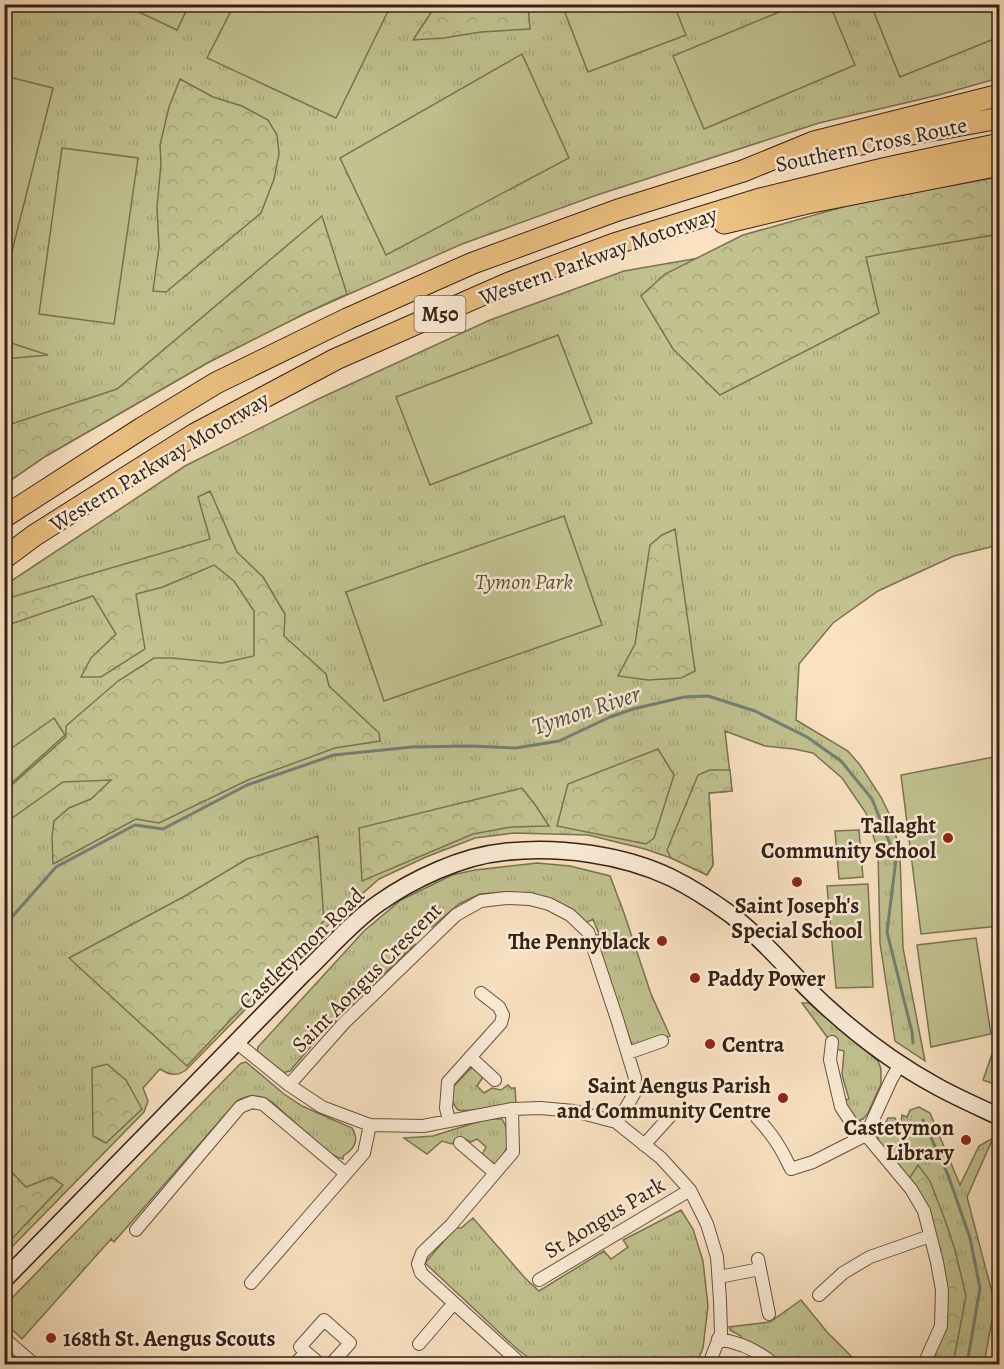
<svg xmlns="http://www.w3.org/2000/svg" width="1004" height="1369" viewBox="0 0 1004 1369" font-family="Alegreya,serif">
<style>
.grass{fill:url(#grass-tufts);stroke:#7a7252;stroke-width:1.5}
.forest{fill:url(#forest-crowns);stroke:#7a7252;stroke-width:1.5}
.garden{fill:#c1c290;stroke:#7a7252;stroke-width:1.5}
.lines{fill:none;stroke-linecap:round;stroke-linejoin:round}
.stream{stroke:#747f74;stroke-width:3}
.street-casing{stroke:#655140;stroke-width:14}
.secondary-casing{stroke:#342115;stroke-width:19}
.highway-casing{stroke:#342115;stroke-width:23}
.street{stroke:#fbecd7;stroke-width:12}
.secondary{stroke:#fbecd7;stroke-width:16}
.highway{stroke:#ecc080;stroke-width:21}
.poi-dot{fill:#8f2418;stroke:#fbecd7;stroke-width:2}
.labels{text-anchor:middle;stroke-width:5;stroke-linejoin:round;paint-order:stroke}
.shield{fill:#fbecd7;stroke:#705e4f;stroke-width:1.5}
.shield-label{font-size:21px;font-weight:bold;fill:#342115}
.street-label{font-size:22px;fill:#342115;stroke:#fbecd7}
.park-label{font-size:22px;font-style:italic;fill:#5e513a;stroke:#fbecd7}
.poi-label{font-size:22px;font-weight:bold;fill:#342115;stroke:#fbecd7;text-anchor:end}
.water-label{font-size:24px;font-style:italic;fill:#545044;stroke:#fbecd7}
</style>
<defs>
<pattern id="grass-tufts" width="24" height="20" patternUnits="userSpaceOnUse" patternTransform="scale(1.5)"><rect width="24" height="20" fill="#c1c290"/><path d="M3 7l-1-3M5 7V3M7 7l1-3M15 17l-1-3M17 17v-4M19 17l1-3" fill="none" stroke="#a6a67b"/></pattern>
<pattern id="forest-crowns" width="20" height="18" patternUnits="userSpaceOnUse" patternTransform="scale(1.5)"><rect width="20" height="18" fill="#c1c290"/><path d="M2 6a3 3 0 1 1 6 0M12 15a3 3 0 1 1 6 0" fill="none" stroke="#a6a67b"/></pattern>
</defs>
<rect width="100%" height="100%" fill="#f9e1c1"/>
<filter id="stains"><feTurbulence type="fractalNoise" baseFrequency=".00333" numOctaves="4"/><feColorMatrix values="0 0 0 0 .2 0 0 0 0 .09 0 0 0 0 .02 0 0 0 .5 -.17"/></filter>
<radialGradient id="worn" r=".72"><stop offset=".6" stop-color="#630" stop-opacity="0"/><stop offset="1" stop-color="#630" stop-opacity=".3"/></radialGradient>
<path class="grass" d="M5,5H999V78L939,95L819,123L597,195L462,244L304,314L209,362L46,456L5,484Z
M999,206V545L954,556L878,591L833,623L799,664L796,720L848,751L860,765L881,797L893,822L900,855L903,948L925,1061L895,1041L880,943L878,851L866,813L842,778L813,753L794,749L765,746L725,731L732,791L709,793L713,865L707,875L671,858L645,849L588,835L513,833L475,838L426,857L379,879L336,917L186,1070C176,1077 170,1075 160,1069L143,1088L148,1101L144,1112L5,1254V585L185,466L316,400L490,320L624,271Z
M537,863L570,866L610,876L624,913L651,994L670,1036L636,1047L632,1045L595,944V936L599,934L593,919L584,924L539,897L507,892L480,894L459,904L432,927L424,924L411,937L415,944L332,1024L325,1018L313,1032L318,1038L290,1071L282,1073L257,1052L258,1047L364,931L401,900L452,875L475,870Z
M802,1003H809L878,1061L881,1069V1084L868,1113L863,1119L857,1121L842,1101L849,1099L842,1075L844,1051L836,1049Z
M246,1062L284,1094L302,1106L352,1128C360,1141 354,1149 343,1156V1159L337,1157L328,1152L272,1102C260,1094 249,1094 237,1101L114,1242L111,1239L22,1339L5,1323V1305L239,1065L242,1063Z
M472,1067L483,1077L477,1086L484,1093L492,1088L501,1090L508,1085L511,1088H515L516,1104C508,1104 499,1105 492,1107C480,1109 470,1112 458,1110L452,1102L453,1087Z
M919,1107L930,1113L960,1185L979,1146L993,1138L967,1197L995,1304L984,1364H927L944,1329L933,1234L879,1143L878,1137L888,1118H895L897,1122H901L902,1115L907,1117L910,1110Z
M487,1119H502C513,1139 510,1147 496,1164L486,1162L482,1155L486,1147L477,1139L471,1142L459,1137L452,1144L442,1141L427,1154L404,1138L433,1136Z
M681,1210L693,1229L703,1261L708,1306L703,1348L696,1364H562L555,1359H549L545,1364H537L517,1349L425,1263L455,1228H461L473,1218L525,1278L539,1291L604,1251L611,1259L628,1247L623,1240Z
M801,1300L827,1332L859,1364H781L767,1352L740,1339L741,1336L730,1330L729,1327L770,1322Z"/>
<path class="forest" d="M436,5H528L530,29L481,32L444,38L413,40Z
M180,79L213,97L242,106L268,120L277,135L279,154L274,179L261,213L166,292L153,291L159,247L157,207L161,164L160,145L169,107Z
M999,177V234L866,257L879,313L720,395L673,349L641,296L665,274L743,235L864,201Z
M322,216L347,294L304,314L209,362L46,456L5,484V426L117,389Z
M4,341H5L48,355L5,359Z
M210,491L237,552L263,577L285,614L284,636L326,674L329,686L379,733L380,741L335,748L248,780L159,823L136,819L53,864L52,837L54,821L69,808L91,799L111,780L63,782L5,823V791L66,737V726L118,681L154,658H172L222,663L254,656V611L234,581L214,565L163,587L136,594L145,649L101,677H81L91,658L116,634L93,596L5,626V599L210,539L198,497Z
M675,529L695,671L681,678L648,680L618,676L635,644L650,545L662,535Z
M658,749L674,775L654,838L646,844L557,826L568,784Z
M710,770H730L732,791L709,793L713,865L707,875L671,858L667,850L698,775Z
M522,788L536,806L549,826L512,827L473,834L362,881L359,828Z
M318,836L324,921L187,1066L69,958L185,896L247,859Z
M107,1064L126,1080L142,1109L106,1143L93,1136L92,1068Z
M4,1164L26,1187L52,1177L63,1185L5,1246Z
M918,1165L930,1181L945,1220L955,1250L966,1296L953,1364H927L945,1289L909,1179Z"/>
<path class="garden" d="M124,5H189L177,30Z
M234,5V4L391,5L336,118L207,58Z
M562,5H674L686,35L588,72Z
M830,5L855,65L704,129L673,56L796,5Z
M871,5H999V37L900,77Z
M522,54L569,158L386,255L340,158Z
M5,76L53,88L5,279L4,76Z
M62,148L138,158L114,324L39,314Z
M558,335L592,423L430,485L396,397Z
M564,516L602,625L384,701L346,592Z
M54,718L65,735L5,789V753Z
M999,756V926L921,934L901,775Z
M859,830L863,877L839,879L835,831Z
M868,884L873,987L836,988L827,886Z
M976,938L991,1034L931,1047L917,945Z
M999,1034V1086L983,1080Z"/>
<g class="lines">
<path class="stream" d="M4,926L56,867L135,825L163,829L247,785L334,755L412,747L471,746L516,748L559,741L610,717L633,709L684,697L708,696L755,711L807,737L841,761L872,799L896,859L887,932L912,1032L913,1043
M923,1120L948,1175L970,1238L980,1288L967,1364"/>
<g class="street-casing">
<path id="street" d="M236,1042L289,1085L322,1107L370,1125L423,1126L512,1109L540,1108L574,1111L616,1122L661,1158L690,1190L707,1224L717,1257L720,1300L721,1333L709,1364
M832,1042L830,1060L841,1107L851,1122L866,1135L911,1189L924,1211L937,1262L942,1290L941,1326L924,1364
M628,1053L662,1041
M470,1057L495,1080
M289,1085L344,1023L456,915L481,901L506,898L530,899L549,904L570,915L588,932L617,1019L635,1078L634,1094L624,1111L616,1122
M512,1109L513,1152L451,1225L422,1253L418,1264L421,1273L521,1364
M757,1118C773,1135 781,1148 791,1169L813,1162L866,1135L891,1080L900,1064
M449,1120L446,1108L448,1082L501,1023L503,1015L499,1007L481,993
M460,1143L495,1173
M644,1145L672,1114
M136,1230L240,1107L252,1102L263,1104L346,1174
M758,1259L769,1314
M719,1277L760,1269
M539,1280L690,1190
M251,1283L364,1153L370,1125
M819,1295L843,1273L870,1257L930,1236
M4,1338L34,1364
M718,1339C740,1342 757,1350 774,1364
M419,1344L454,1303
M295,1364L306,1352
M320,1364L300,1347L324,1320L350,1343L331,1364"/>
</g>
<g class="secondary-casing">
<path id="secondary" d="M4,1280L303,974C326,952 353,921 379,903C413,879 462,856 504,852C558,846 622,854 672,878C692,888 712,901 730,914C766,941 795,979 828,1008C861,1038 899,1066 938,1087C958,1098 979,1107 1000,1117"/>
</g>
<g class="highway-casing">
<path id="highway" d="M852,146L895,137L1000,118
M724,223L807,203L1000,165
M4,517L142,428L216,383L347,319L473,263L618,210L743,171L814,142L1000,95
M4,558L35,535L195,434L336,359L509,283L614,244L760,199L887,168L1000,144"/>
</g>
<use href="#street" class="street"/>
<use href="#secondary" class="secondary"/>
<use href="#highway" class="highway"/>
</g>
<g class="poi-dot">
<circle cx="948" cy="838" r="6"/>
<circle cx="797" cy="882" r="6"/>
<circle cx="662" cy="941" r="6"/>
<circle cx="695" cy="978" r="6"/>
<circle cx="710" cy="1044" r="6"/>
<circle cx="783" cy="1098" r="6"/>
<circle cx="966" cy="1140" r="6"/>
<circle cx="51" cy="1338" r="6"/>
</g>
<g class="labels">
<rect class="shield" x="414.5" y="296" width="51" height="36" rx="4.5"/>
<g class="shield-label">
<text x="440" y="321">M50</text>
</g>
<g class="street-label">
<text transform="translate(871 144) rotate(-12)" y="8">Southern Cross Route</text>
<text transform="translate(598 255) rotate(-20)" y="8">Western Parkway Motorway</text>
<text transform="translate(159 461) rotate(-31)" y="8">Western Parkway Motorway</text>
<text transform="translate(301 948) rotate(-44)" y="8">Castletymon Road</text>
<text transform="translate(366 977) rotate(-45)" y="8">Saint Aongus Crescent</text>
<text transform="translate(604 1217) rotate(-31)" y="8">St Aongus Park</text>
</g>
<g class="park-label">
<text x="524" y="589">Tymon Park</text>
</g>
<g class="poi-label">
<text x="936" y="833">Tallaght<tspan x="936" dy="25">Community School</tspan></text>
<text x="797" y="913" text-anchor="middle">Saint Joseph's<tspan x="797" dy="25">Special School</tspan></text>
<text x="650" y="949">The Pennyblack</text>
<text x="707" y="986" text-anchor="start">Paddy Power</text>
<text x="722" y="1052" text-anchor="start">Centra</text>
<text x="771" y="1093">Saint Aengus Parish<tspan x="771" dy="25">and Community Centre</tspan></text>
<text x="954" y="1135">Castetymon<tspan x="954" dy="25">Library</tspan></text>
<text x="63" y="1346" text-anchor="start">168th St. Aengus Scouts</text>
</g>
<g class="water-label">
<text transform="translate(586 710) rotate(-18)" y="8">Tymon River</text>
</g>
</g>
<rect width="1004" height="1369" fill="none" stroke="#f9e1c1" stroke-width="24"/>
<rect x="6" y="6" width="992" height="1357" fill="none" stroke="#342115" stroke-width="3"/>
<rect x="12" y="12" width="980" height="1345" fill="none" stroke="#342115" stroke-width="1.5"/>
<rect width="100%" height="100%" filter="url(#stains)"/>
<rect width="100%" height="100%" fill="url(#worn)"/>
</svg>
